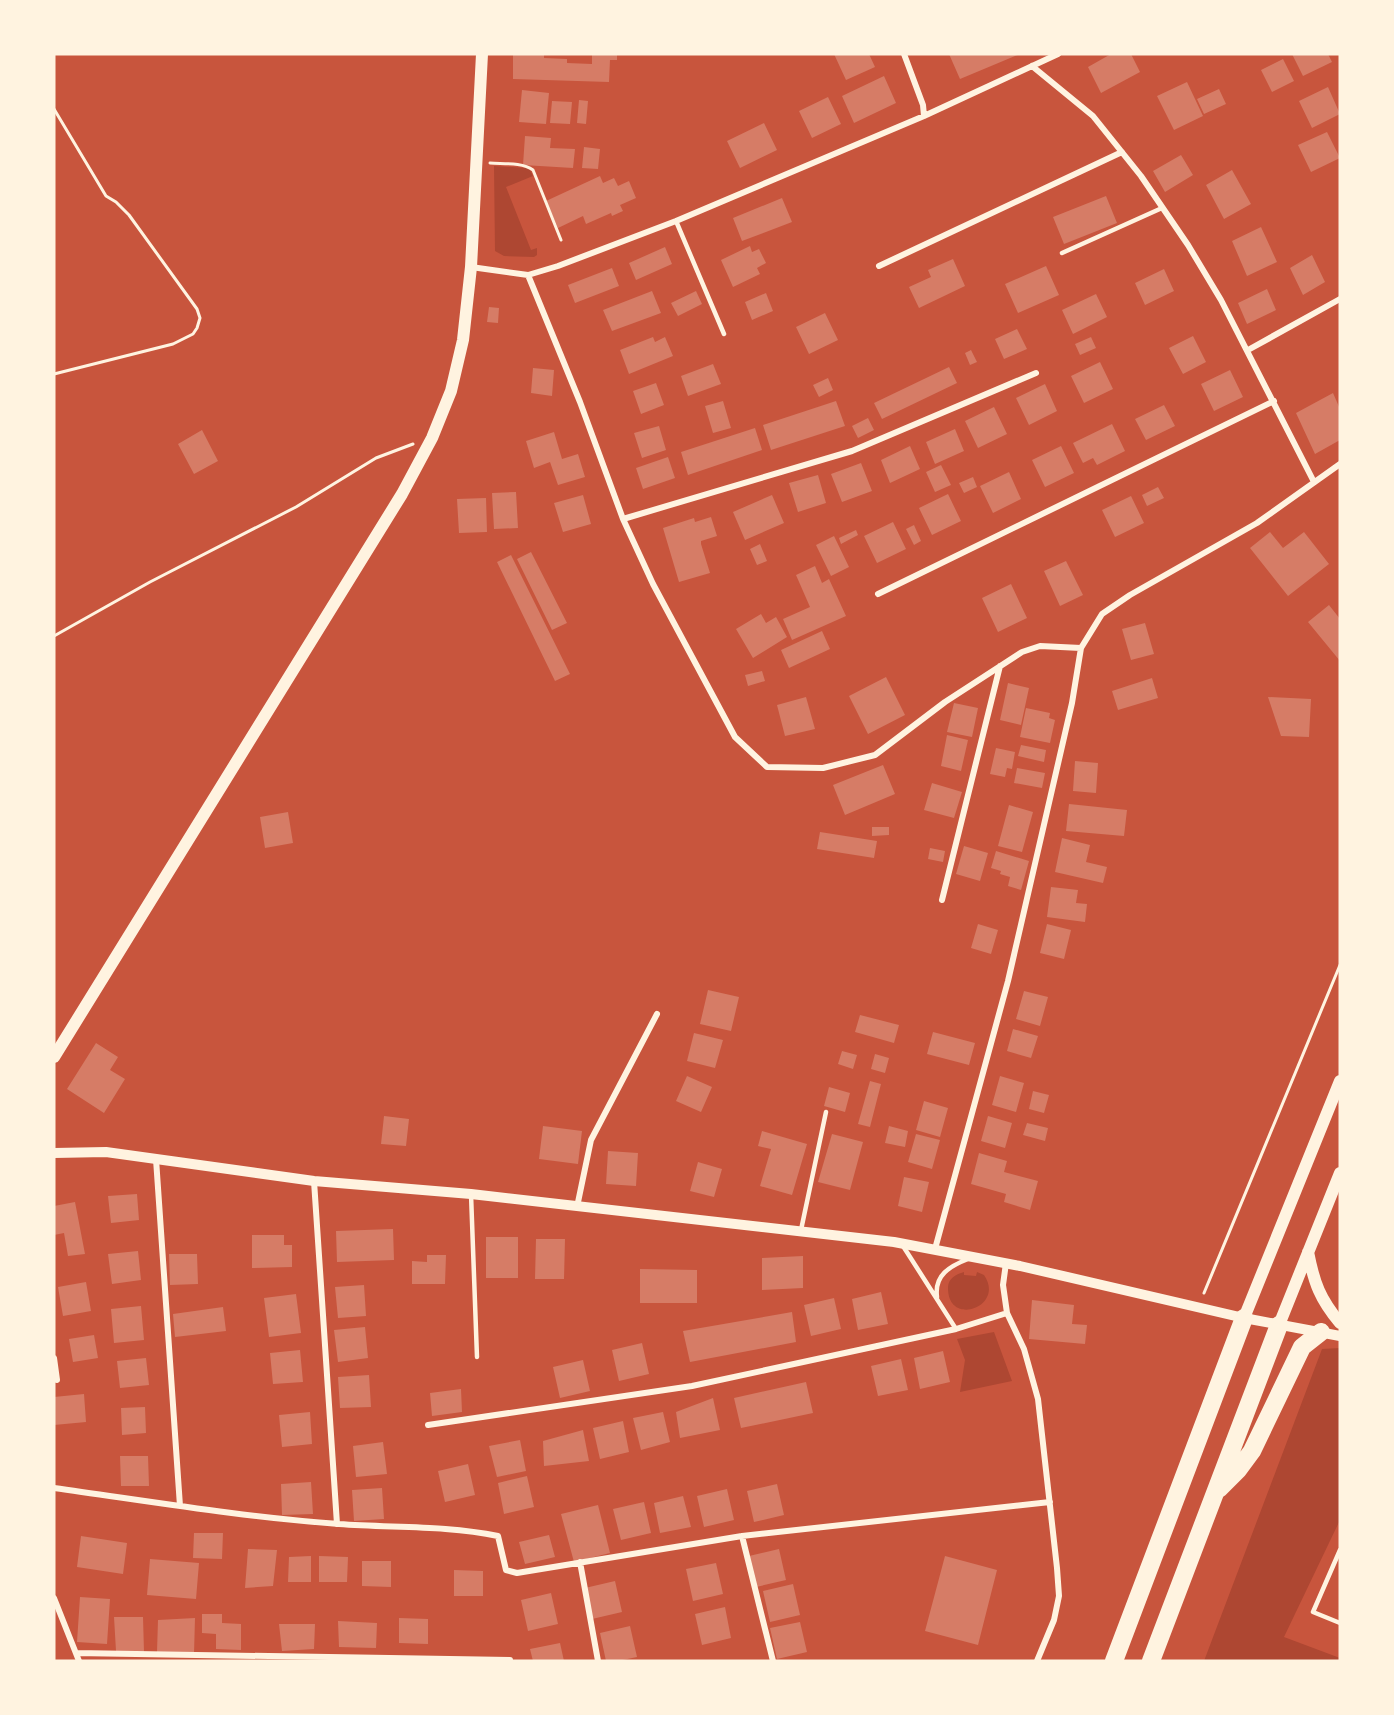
<svg xmlns="http://www.w3.org/2000/svg" width="1394" height="1715" viewBox="0 0 1394 1715" font-family="Montserrat,sans-serif">
<style>
.green{fill:#ae4732}
.building{fill:#d67c66}
.lines{fill:none;stroke-linecap:round;stroke-linejoin:round}
.path{stroke:#fff3e0;stroke-width:3}
.service{stroke:#fff3e0;stroke-width:4.5}
.minor{stroke:#fff3e0;stroke-width:6}
.tertiary{stroke:#fff3e0;stroke-width:10}
.secondary{stroke:#fff3e0;stroke-width:12}
.motorway{stroke:#fff3e0;stroke-width:18}
</style>
<rect width="100%" height="100%" fill="#c8553d"/>
<path class="green" d="M494,166L527,168L530,170L533,176L506,187L531,250L537,248V255L534,257L504,256L495,251Z
M964,1272V1275L976,1276L977,1272L984,1275C1006,1307 947,1328 948,1287C948,1279 956,1274 964,1272Z
M994,1332L1012,1381L960,1392L965,1360L957,1339Z
M1340,1348V1520L1284,1637L1340,1658V1661H1204L1322,1349Z"/>
<path class="building" d="M513,54H544V58L567,59V63L592,64V54H617V60H610L609,82L513,79Z
M834,54H869L875,67L846,80Z
M949,54H1020L960,79Z
M1111,54H1131L1140,72L1101,93L1088,67Z
M1292,54H1328L1332,62L1303,76Z
M1283,59L1294,81L1272,92L1261,70Z
M884,76L896,103L854,123L842,96Z
M1187,82L1203,116L1174,130L1157,96Z
M1328,87L1340,114L1312,128L1299,101Z
M1219,89L1226,104L1204,114L1197,99Z
M522,90L549,93L546,124L519,122Z
M828,97L841,124L812,138L799,111Z
M579,100L588,101L586,124L577,123Z
M552,101L572,102L570,124L550,123Z
M764,123L777,150L740,168L727,141Z
M1327,132L1340,158L1311,172L1298,145Z
M525,136L551,138L550,148L575,149L573,168L523,165Z
M584,147L600,149L598,169L582,168Z
M1181,155L1193,175L1165,192L1153,171Z
M1232,170L1251,204L1224,219L1206,185Z
M600,176L603,183L614,178L618,186L629,181L636,198L620,205L623,211L612,216L611,213L586,224L583,216L558,228L546,201Z
M1106,196L1117,223L1064,244L1053,217Z
M782,198L792,222L742,241L733,218Z
M1261,227L1277,262L1247,276L1232,241Z
M750,246L752,252L759,249L766,263L757,268L760,274L733,287L721,260Z
M665,247L672,264L636,280L629,263Z
M1312,255L1325,282L1303,295L1290,268Z
M953,259L965,286L919,308L909,287L931,277L928,270Z
M1046,266L1059,295L1018,313L1005,284Z
M612,268L619,286L575,303L568,285Z
M1164,269L1174,291L1145,305L1135,283Z
M1267,289L1276,310L1247,324L1238,303Z
M652,291L661,313L612,331L603,310Z
M696,291L702,304L678,316L671,303Z
M766,293L773,311L752,320L745,302Z
M1096,294L1107,317L1073,334L1062,310Z
M489,307L499,308L498,323L487,322Z
M825,313L838,340L809,354L796,327Z
M1017,329L1027,349L1004,359L995,339Z
M1193,336L1206,362L1183,374L1169,348Z
M653,337L655,342L665,337L673,356L629,374L620,350Z
M1091,337L1096,348L1080,355L1075,344Z
M971,350L977,362L970,365L965,353Z
M1100,362L1113,389L1084,403L1071,376Z
M713,364L721,384L688,396L681,376Z
M949,367L957,383L882,419L874,403Z
M533,368L554,370L552,396L531,393Z
M1230,370L1243,397L1214,411L1201,384Z
M828,378L833,390L819,397L813,385Z
M656,383L664,405L641,414L633,391Z
M1045,384L1057,411L1029,425L1016,398Z
M1333,393L1340,409V440L1315,454L1296,413Z
M723,401L731,428L713,433L705,406Z
M836,401L845,426L771,450L763,425Z
M1164,405L1175,426L1146,440L1135,419Z
M994,407L1007,434L978,448L965,421Z
M868,418L874,430L858,438L852,426Z
M1112,424L1125,451L1097,465L1093,458L1083,463L1073,443Z
M659,426L666,450L642,458L634,433Z
M755,428L762,450L688,475L681,452Z
M955,429L964,451L935,464L926,442Z
M202,430L218,461L194,474L178,444Z
M554,432L562,459L578,454L585,477L558,485L550,462L534,468L526,441Z
M910,446L920,469L890,483L881,460Z
M1061,446L1074,473L1045,487L1032,460Z
M668,457L675,478L643,489L636,468Z
M861,463L872,491L842,502L831,474Z
M941,465L951,485L935,492L926,472Z
M1009,472L1021,499L993,513L980,486Z
M818,475L826,503L798,512L789,483Z
M973,477L977,487L964,493L959,483Z
M1158,487L1164,498L1147,506L1142,495Z
M516,492L518,528L494,529L492,493Z
M948,494L961,521L932,535L919,508Z
M583,495L591,524L563,532L554,503Z
M772,495L784,523L745,540L733,512Z
M1131,496L1144,523L1115,537L1102,510Z
M486,498L487,532L459,533L457,499Z
M711,517L717,536L701,541V544L710,573L679,582L663,528L694,518L695,522Z
M893,522L906,549L877,563L864,536Z
M914,525L921,541L914,545L906,529Z
M856,530L858,535L841,544L839,538Z
M1270,532L1283,548L1304,532L1329,564L1288,596L1250,548Z
M834,536L849,567L831,576L816,545Z
M760,544L767,561L757,565L750,549Z
M531,552L567,623L552,630L517,559Z
M511,555L570,674L555,681L497,562Z
M1066,561L1083,595L1060,606L1044,571Z
M815,566L822,583L829,579L846,616L792,640L783,619L810,607L796,575Z
M1011,584L1027,618L998,632L982,598Z
M1329,605L1340,619V661L1308,622Z
M761,614L766,623L776,617L787,637L753,658L736,629Z
M1145,623L1154,654L1131,660L1122,629Z
M822,631L830,649L789,668L781,650Z
M762,671L765,681L748,686L745,675Z
M886,677L905,715L868,734L849,696Z
M1152,678L1158,698L1118,710L1112,691Z
M1008,683L1029,688L1021,725L1000,720Z
M806,697L815,729L785,736L777,705Z
M1268,697L1311,699L1309,737L1281,736Z
M954,703L978,708L972,737L947,732Z
M1026,708L1050,713L1049,718L1055,720L1050,743L1020,737Z
M947,735L968,740L961,771L941,766Z
M1021,745L1046,750L1044,762L1018,756Z
M996,748L1015,752L1012,769L1007,768L1005,777L990,774Z
M1075,761L1098,763L1096,793L1073,791Z
M883,765L895,794L845,815L833,785Z
M1017,768L1045,773L1042,788L1014,783Z
M932,783L962,792L954,818L924,810Z
M1069,804L1127,810L1124,836L1066,831Z
M1009,805L1033,812L1022,852L998,846Z
M288,812L293,843L265,848L260,817Z
M872,827H889V835L872,836Z
M820,832L877,841L874,858L817,849Z
M1062,838L1090,845L1086,862L1107,867L1103,883L1055,872Z
M964,846L988,853L980,881L956,874Z
M930,848L945,851L943,862L928,859Z
M996,851L1029,861L1021,890L1008,886L1010,877L1000,874L1001,871L991,868Z
M1051,887L1078,890L1076,903L1087,904L1085,922L1047,917Z
M978,924L998,930L991,954L971,948Z
M1047,924L1071,930L1064,959L1040,953Z
M708,990L739,997L731,1031L700,1024Z
M1024,991L1048,997L1040,1026L1016,1019Z
M860,1015L899,1025L894,1043L855,1032Z
M1013,1029L1038,1036L1031,1058L1007,1051Z
M933,1032L975,1043L969,1065L927,1054Z
M694,1033L723,1040L715,1068L687,1061Z
M96,1043L118,1057L110,1070L125,1079L104,1113L67,1089Z
M842,1051L857,1055L853,1069L838,1064Z
M875,1054L889,1058L885,1073L871,1069Z
M687,1076L712,1087L701,1112L676,1101Z
M1000,1076L1024,1083L1016,1112L992,1105Z
M870,1081L881,1084L870,1127L858,1124Z
M829,1087L850,1093L845,1112L824,1106Z
M1033,1091L1049,1095L1044,1113L1029,1109Z
M924,1101L948,1108L940,1137L916,1130Z
M384,1116L409,1119L406,1146L381,1144Z
M988,1116L1012,1123L1005,1148L981,1141Z
M1027,1123L1048,1128L1045,1141L1023,1135Z
M543,1126L582,1131L578,1164L539,1159Z
M889,1126L908,1131L905,1147L885,1143Z
M762,1131L807,1144L792,1195L760,1186L771,1149L758,1146Z
M832,1134L863,1142L850,1190L818,1182Z
M916,1134L940,1140L932,1169L908,1162Z
M608,1151L638,1153L636,1186L606,1184Z
M979,1153L1007,1161L1004,1172L1038,1181L1030,1210L1004,1202L1006,1194L971,1184Z
M698,1162L722,1169L714,1197L690,1191Z
M904,1177L929,1182L922,1212L898,1206Z
M137,1194L139,1220L111,1223L108,1196Z
M75,1202L85,1254L68,1256L64,1233L54,1235V1206Z
M393,1229L394,1260L337,1262L336,1231Z
M252,1235H284V1245H292V1267L252,1268Z
M486,1237H518V1278H486Z
M536,1239H565L564,1279H535Z
M138,1251L141,1280L112,1284L108,1254Z
M169,1254H197L198,1284L170,1285Z
M427,1255H446L445,1284H412V1261L427,1262Z
M803,1256V1288L762,1290V1258Z
M640,1269L697,1270V1303H640Z
M86,1282L91,1311L63,1316L58,1287Z
M364,1285L366,1316L338,1318L335,1287Z
M881,1292L888,1324L858,1330L852,1299Z
M296,1294L301,1333L269,1337L264,1298Z
M834,1298L841,1329L811,1336L804,1305Z
M1032,1300L1074,1305L1072,1324L1087,1325L1085,1344L1029,1339Z
M141,1306L144,1340L114,1343L111,1309Z
M223,1307L226,1331L175,1337L173,1314Z
M792,1312L796,1342L690,1362L683,1331Z
M365,1327L368,1358L338,1362L334,1330Z
M94,1335L98,1358L73,1362L69,1339Z
M642,1343L649,1374L619,1381L612,1350Z
M300,1350L303,1382L273,1384L270,1353Z
M943,1351L950,1382L920,1389L914,1358Z
M146,1358L149,1385L120,1388L117,1361Z
M901,1359L908,1390L878,1396L871,1366Z
M583,1360L590,1391L560,1398L553,1367Z
M369,1375L371,1407L340,1408L338,1377Z
M806,1382L813,1413L741,1428L734,1398Z
M461,1389L462,1412L432,1416L430,1393Z
M84,1394L86,1422L54,1425V1397Z
M713,1398L720,1430L680,1438L676,1412Z
M145,1407L146,1433L122,1435L121,1408Z
M310,1412L312,1444L282,1447L279,1415Z
M663,1412L670,1442L641,1450L633,1418Z
M623,1421L629,1452L600,1459L593,1428Z
M583,1430L589,1461L544,1466L543,1441Z
M520,1440L526,1471L497,1477L489,1446Z
M383,1442L387,1474L356,1477L353,1446Z
M120,1456H148L149,1486H121Z
M468,1464L475,1495L445,1502L438,1471Z
M527,1476L534,1507L504,1514L498,1483Z
M311,1482L313,1514L282,1515L281,1484Z
M777,1484L784,1515L754,1522L747,1491Z
M382,1488L384,1519L354,1521L352,1490Z
M727,1489L734,1520L704,1527L697,1496Z
M683,1496L691,1527L660,1533L654,1503Z
M644,1502L651,1533L621,1540L613,1509Z
M598,1505L610,1553L574,1562L561,1514Z
M194,1533H223L222,1559L193,1558Z
M549,1535L555,1557L525,1564L519,1542Z
M81,1536L127,1543L123,1574L77,1567Z
M248,1549L277,1550L273,1586L245,1588Z
M779,1549L786,1580L756,1587L749,1556Z
M311,1556V1582H288L289,1557Z
M319,1556L348,1557L347,1582H319Z
M945,1556L997,1570L978,1645L925,1631Z
M150,1559L199,1563L196,1599L147,1595Z
M362,1561H391V1587L362,1586Z
M716,1563L723,1594L693,1601L686,1569Z
M454,1570L483,1571V1596H454Z
M615,1581L622,1612L592,1619L585,1588Z
M793,1584L800,1615L770,1622L763,1591Z
M551,1593L558,1624L528,1631L521,1600Z
M80,1597L110,1599L107,1644L77,1642Z
M725,1607L731,1638L702,1645L695,1614Z
M202,1614H222V1623L241,1624V1650L216,1649V1634L202,1633Z
M114,1617H143L144,1652L116,1651Z
M195,1618L194,1654L157,1652L158,1620Z
M399,1618L428,1619V1644L399,1643Z
M338,1621L377,1623L376,1648L339,1647Z
M800,1622L807,1652L777,1659L770,1628Z
M279,1624H315L314,1649L282,1651Z
M630,1626L637,1657L618,1661H606L600,1633Z
M560,1643L564,1661H533L530,1649Z"/>
<g class="lines">
<path class="path" d="M54,109L106,196L116,202L129,215L197,309L200,318L197,328L193,334L173,344L54,374
M490,163C503,164 522,162 533,170L561,240
M54,636L150,582L296,507L376,458L413,444
M1204,1293L1340,965"/>
<path class="service" d="M676,221L724,334
M1062,253L1162,208
M471,1194L477,1357
M801,1230L826,1112
M903,1246L956,1329
M937,1297C934,1275 950,1266 968,1259
M1340,1550L1313,1612L1340,1623"/>
<path class="minor" d="M904,54L923,105L924,116
M1032,66L1093,116L1141,176L1188,245L1221,300L1314,482
M879,266L1122,152
M471,267L528,275L558,266L676,221L924,116L1058,54
M528,275L580,402L623,519L653,584L735,737L767,767L823,768L875,755L945,702L1022,652L1040,646L1081,648L1102,614L1130,595L1257,523L1340,464
M1248,350L1340,299
M623,519L852,451L1036,373
M878,594L1274,401
M942,900L1000,666
M156,1159L180,1506
M314,1181L337,1524
M577,1207L591,1140L657,1014
M935,1249L1008,981L1072,703L1081,648
M1006,1263L1003,1285L1007,1313L1024,1349L1038,1399L1057,1568L1059,1596L1054,1620L1037,1661
M54,1358L57,1380
M428,1425L692,1386L956,1329L1007,1313
M54,1488C148,1501 244,1517 339,1524C392,1528 446,1525 498,1536L506,1570L517,1573L742,1536L1050,1502
M742,1536L773,1661
M580,1562L598,1661
M54,1598L79,1661
M76,1653L510,1660"/>
<path class="tertiary" d="M54,1153L106,1152L314,1181L471,1194L894,1242L1020,1266L1244,1318L1340,1336"/>
<path class="secondary" d="M54,1057L402,494L432,438L451,391L463,340L471,267L482,54
M1308,1252C1314,1283 1320,1299 1340,1323
M1244,1318L1340,1081
M1279,1325L1340,1173"/>
<path class="motorway" d="M1219,1489L1238,1470L1252,1451L1302,1347L1321,1332
M1114,1661L1244,1318
M1151,1661L1279,1325"/>
</g>
<rect width="1394" height="1715" fill="none" stroke="#fff3e0" stroke-width="111"/>
</svg>
